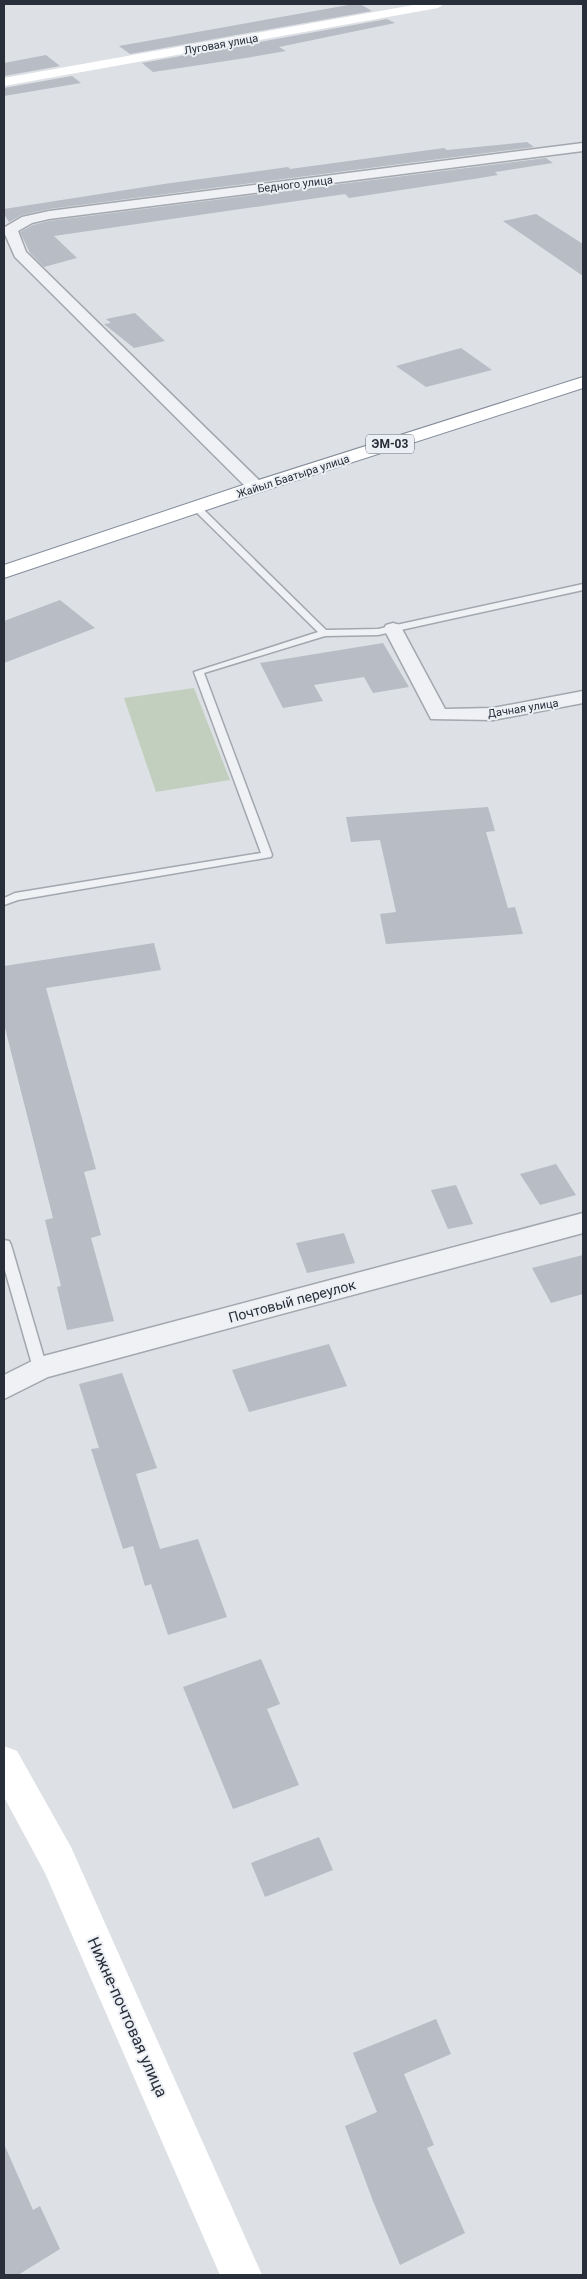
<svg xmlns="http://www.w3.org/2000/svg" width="587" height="2279" viewBox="0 0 587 2279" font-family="Roboto,sans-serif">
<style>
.green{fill:#c2cfbe}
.building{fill:#b7bcc5}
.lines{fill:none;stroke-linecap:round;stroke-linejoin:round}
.lane-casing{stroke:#a3a7ae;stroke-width:3}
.street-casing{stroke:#a3a7ae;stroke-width:3}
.highway-casing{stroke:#858d9b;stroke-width:2}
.lane{fill:#eff1f4;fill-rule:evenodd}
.street{fill:#eff1f4;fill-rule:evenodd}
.secondary{fill:#fff;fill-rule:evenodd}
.highway{fill:#fff;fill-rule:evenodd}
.labels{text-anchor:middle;stroke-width:4;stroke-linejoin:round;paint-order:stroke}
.far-street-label{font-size:11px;fill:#282e3a;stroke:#eceff3}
.shield{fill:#eceff3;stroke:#636872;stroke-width:1}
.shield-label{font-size:12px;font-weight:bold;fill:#282e3a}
.street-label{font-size:14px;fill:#282e3a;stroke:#eceff3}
.near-street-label{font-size:16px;fill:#282e3a;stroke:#eceff3}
</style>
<rect width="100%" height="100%" fill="#dde0e5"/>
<path class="green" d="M194,688L230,780L156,792L124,698Z"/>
<path class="building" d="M354,4H360L372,11L130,54L119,46Z
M387,19L395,23L279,47L286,51L246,58L153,72L142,63Z
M46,55L60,66L4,76V63Z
M72,76L81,83L4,96V88Z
M527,142L534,147L49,209L22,215L9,222L4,214V209L164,184L288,167L290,169L444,148L447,150Z
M546,158L553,163L495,172L498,175L480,178L349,198L345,194L54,236L77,258L44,267L30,253L20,232L33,225L49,221Z
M536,214L583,244V276L503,221Z
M135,313L165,341L134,348L104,324L111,323L106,319Z
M461,348L492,370L426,387L396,366Z
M60,600L95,628L4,663V621Z
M383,643L409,687L373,693L364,677L314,685L323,701L283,708L260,663Z
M488,807L495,831L486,832L508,908L515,907L523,934L386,944L380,914L396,912L380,840L351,842L346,817Z
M154,943L161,970L46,988L96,1169L84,1172L101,1235L91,1238L114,1321L67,1330L57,1287L61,1286L45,1220L53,1218L4,1024V966Z
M556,1164L576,1195L540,1205L520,1174Z
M456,1185L473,1224L448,1229L431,1190Z
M344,1233L355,1263L307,1273L296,1243Z
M583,1255V1294L551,1303L532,1268Z
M329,1344L347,1386L249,1412L232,1370Z
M122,1373L157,1468L136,1474L160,1549L198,1539L227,1617L168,1635L151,1584L145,1586L133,1546L123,1549L91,1449L99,1448L79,1384Z
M261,1659L280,1704L267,1709L299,1785L233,1809L183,1687Z
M319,1837L333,1870L265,1897L251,1863Z
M436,2019L451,2054L404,2074L434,2145L427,2148L465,2233L400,2265L373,2201L345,2126L377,2112L353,2053Z
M4,2144L33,2210L40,2206L60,2249L18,2275H4Z"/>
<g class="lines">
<g class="lane-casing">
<path id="lane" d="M193,505H199L326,630L378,629L583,584V590L378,635L325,636L204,673L272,855L271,857L18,900L4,905V898L15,893L261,853L194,672L318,632L193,509Z
M4,1240L9,1241L11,1245L47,1368L45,1372L40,1374L35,1372L33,1368L4,1267Z"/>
</g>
<g class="street-casing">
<path id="street" d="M583,143V151L49,219L32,223L18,231L26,252L262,483L265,487L262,491H250L15,257L4,232L5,227L22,217L49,211Z
M393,623L400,625L402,629L445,709L493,708L583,691V703L493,720L431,719L384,629L386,625Z
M583,1213V1233L48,1377L4,1399V1375L40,1357Z"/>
</g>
<g class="highway-casing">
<path id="highway" d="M583,377V388L263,491L4,578V565L249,483Z"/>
</g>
<use href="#lane" class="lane"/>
<use href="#street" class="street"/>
<path class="secondary" d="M419,4H444L438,8L4,86V78Z
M4,1746L17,1751L71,1847L262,2275H220L45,1873L4,1797Z"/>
<use href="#highway" class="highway"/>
</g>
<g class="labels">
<g class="far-street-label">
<text transform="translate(221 44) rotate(-10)" y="4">Луговая улица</text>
<text transform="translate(295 184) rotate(-7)" y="4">Бедного улица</text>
<text transform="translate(293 476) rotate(-18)" y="4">Жайыл Баатыра улица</text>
<text transform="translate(523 708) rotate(-9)" y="4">Дачная улица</text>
</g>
<rect class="shield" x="366" y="434.5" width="48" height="19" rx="4"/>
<g class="shield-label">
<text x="390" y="448">ЭМ-03</text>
</g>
<g class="street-label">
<text transform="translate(292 1301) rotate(-15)" y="5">Почтовый переулок</text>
</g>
<g class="near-street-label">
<text transform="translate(128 2017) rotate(66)" y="6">Нижне-почтовая улица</text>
</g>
</g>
<rect width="587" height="2279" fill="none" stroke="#282e3a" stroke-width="10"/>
</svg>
